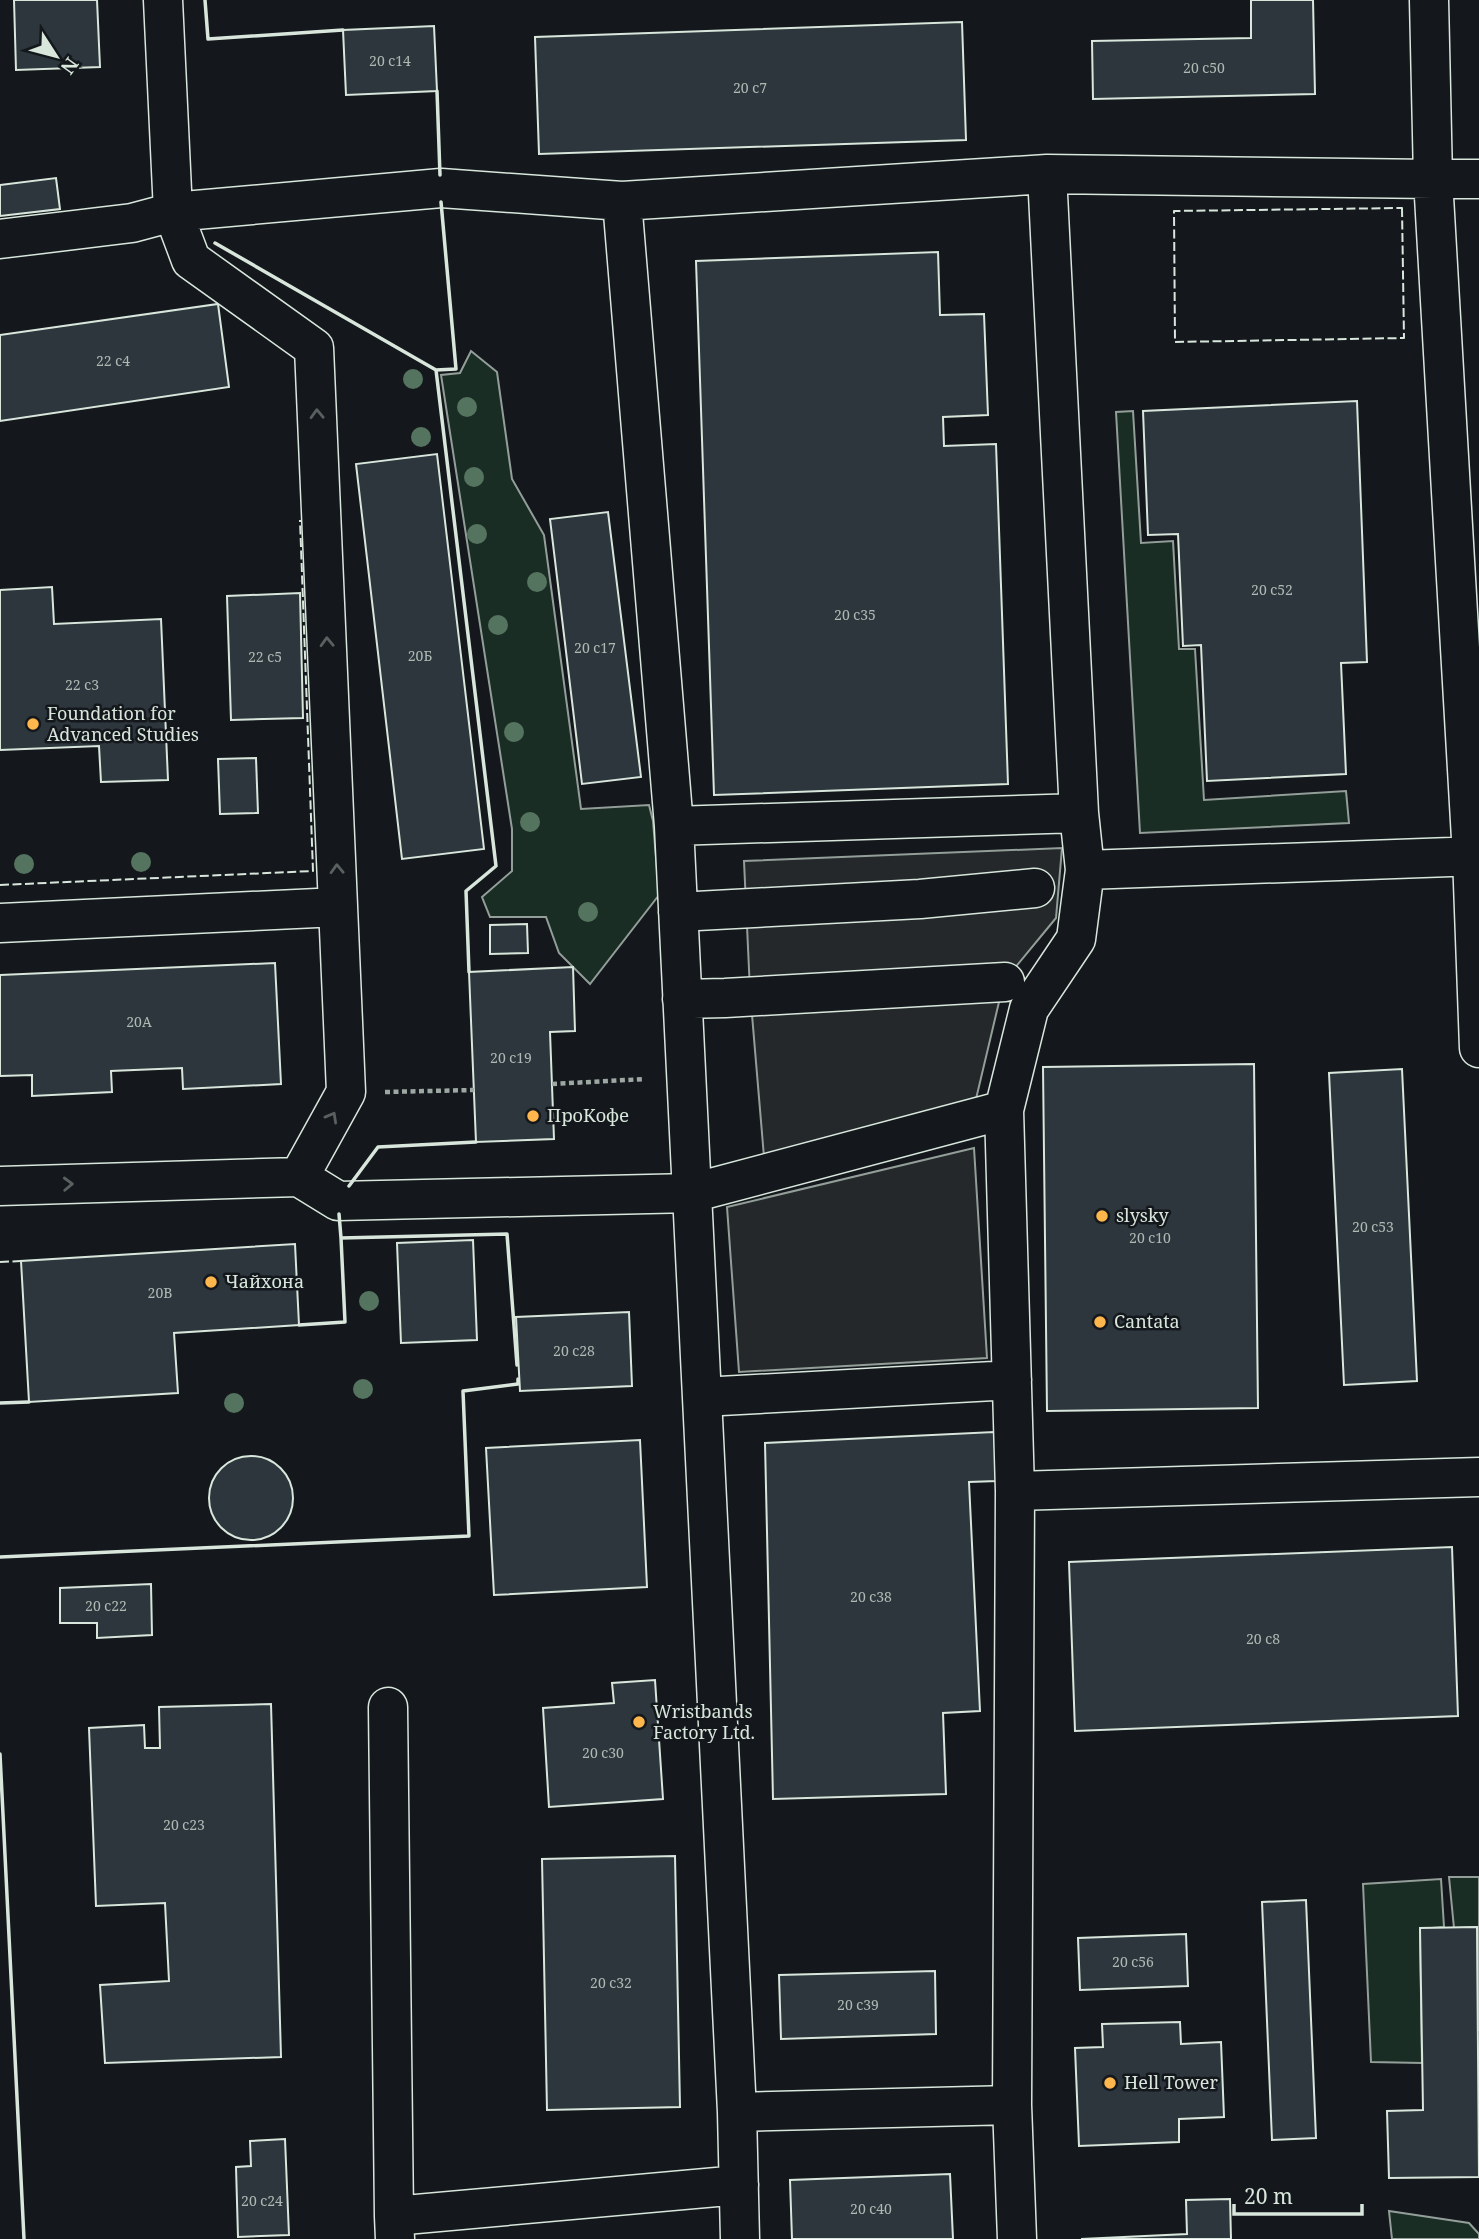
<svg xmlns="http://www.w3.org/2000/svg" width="1479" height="2239" viewBox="0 0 1479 2239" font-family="'Noto Serif',serif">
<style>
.green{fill:#1a2d24;stroke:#939e99;stroke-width:2}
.parking{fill:#24282b;stroke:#939e99;stroke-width:2}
.building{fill:#2c363c;stroke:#d8e6dc;stroke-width:2}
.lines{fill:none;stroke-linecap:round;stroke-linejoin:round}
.minor-casing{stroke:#d8e6dc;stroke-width:41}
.path{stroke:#9da8a2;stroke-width:4.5;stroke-dasharray:5 3.5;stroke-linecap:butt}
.minor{stroke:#14181c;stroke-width:38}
.fence{stroke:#d8e6dc;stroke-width:2;stroke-dasharray:9 3.5;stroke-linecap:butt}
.wall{stroke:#d8e6dc;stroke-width:3.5}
.tree{fill:#55745f}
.oneway{stroke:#59605f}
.poi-dot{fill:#ffb74d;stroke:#14181c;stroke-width:2.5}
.labels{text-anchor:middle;stroke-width:5;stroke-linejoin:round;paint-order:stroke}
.number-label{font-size:14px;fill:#adbab4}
.poi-label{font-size:18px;fill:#d8e6dc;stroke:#14181c;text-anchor:start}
</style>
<rect width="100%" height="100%" fill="#14181c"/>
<path class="green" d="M471,351L497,372L512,479L544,535L581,809L649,805L653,821L659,895L590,984L559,953L546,917H490L482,897L512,871V829L441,375L460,373Z
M1133,411L1141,543L1173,541L1179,649H1195L1204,800L1346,791L1349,823L1140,833L1116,412Z
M1449,1877H1479V2031L1477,1927L1454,1928Z
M1441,1879L1444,1927L1420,1929L1422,2063L1371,2062L1363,1884Z
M1389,2211L1469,2223L1479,2234V2239H1392Z"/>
<path class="parking" d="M1062,848L1056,918L1004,981L976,1099L764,1157L750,991L744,861Z
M974,1148L987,1358L739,1372L727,1207Z"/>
<path class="building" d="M14,0H97L100,67L16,70Z
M1251,0H1313L1315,94L1093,99L1092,41L1251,38Z
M962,22L966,140L539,154L535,37Z
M434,26L437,91L346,95L343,30Z
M56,178L60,209L0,216V185Z
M938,252L940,315L984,314L988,415L943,417L944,446L996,444L1008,784L714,795L696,261Z
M218,304L229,387L0,421V335Z
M1357,401L1367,662L1341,663L1346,774L1207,781L1201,645L1183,646L1178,534L1148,535L1143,411Z
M437,454L484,849L402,859L356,464Z
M608,512L641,777L582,784L550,519Z
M52,587L54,624L161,619L168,780L101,782L99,746L0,750V590Z
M300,593L303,718L231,720L227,596Z
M256,758L258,813L220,814L218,759Z
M527,924L528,953L490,954V925Z
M275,963L281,1084L183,1089L182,1068L111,1071L112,1092L32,1096V1075L0,1076V975Z
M573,967L575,1031L550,1032L554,1139L476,1142L469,972Z
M1254,1064L1258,1408L1047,1411L1043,1067Z
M1402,1069L1417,1381L1344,1385L1329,1073Z
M473,1240L477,1340L401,1343L397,1243Z
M295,1244L299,1325L174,1333L178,1393L29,1402L21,1261Z
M629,1312L632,1386L520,1391L516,1317Z
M994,1432L997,1481L969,1482L980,1711L943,1713L946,1794L773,1799L765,1443Z
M640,1440L647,1587L494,1595L486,1448Z
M209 1498a42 42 0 1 1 84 0a42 42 0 1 1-84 0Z
M1452,1547L1458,1716L1075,1731L1069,1562Z
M151,1584L152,1635L97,1638V1623H60V1588Z
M655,1680L663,1799L549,1807L543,1708L614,1703L612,1683Z
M271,1704L281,2057L105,2063L100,1985L169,1981L165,1903L96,1906L89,1728L144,1725L145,1748H160L159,1707Z
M675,1856L680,2107L547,2110L542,1859Z
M1306,1900L1316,2138L1272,2140L1262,1902Z
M1477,1927L1479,2177L1389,2178L1387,2111L1423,2110L1420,1928Z
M1186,1934L1188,1986L1080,1990L1078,1938Z
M935,1971L936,2034L781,2039L779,1975Z
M1180,2022L1181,2044L1221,2042L1224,2117L1179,2119V2142L1079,2146L1075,2048L1103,2047L1102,2024Z
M285,2139L289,2235L238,2237L236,2167L251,2166L250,2141Z
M950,2174L953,2239H792L790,2180Z
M1230,2199L1231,2239H1081L1187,2234L1186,2200Z"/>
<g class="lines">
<g class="minor-casing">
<path id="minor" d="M163,0L173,212L191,260L314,348L346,1092L299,1177
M1047,174L1079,813
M1479,179H1433L1472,856L1479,1048
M622,201L674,826L737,2112L740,2239
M0,239L132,223L173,212L441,188L622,201L1047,174L1433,179L1429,0
M674,826L1079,813L1085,870L1479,856
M678,912L920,899L1035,888
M0,923L338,907
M682,999L725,998L1005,982
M1004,1110L1029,1009L1076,939L1085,870
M0,1186L299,1177L338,1201L692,1193L1004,1110L1015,1491L1012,2105L737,2112
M702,1397L1012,1380
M1015,1491L1479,1477
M388,1707L394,2216
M1012,2105L1017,2239
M395,2239L394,2216L739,2185"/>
</g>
<path class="path" d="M552,1084L645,1079
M385,1092L474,1090"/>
<use href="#minor" class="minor"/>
<path class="fence" d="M1402,208L1404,338L1175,342L1174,211Z
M0,885L313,871L300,520
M0,1262L21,1261"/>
<path class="wall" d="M205,0L208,39L343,30
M437,91L440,175
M215,243L436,370L456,369L441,202
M436,370L496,866L466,891L469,972
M349,1186L378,1147L476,1142
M339,1214L341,1238L507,1234L517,1365
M299,1325L345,1322L341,1238
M0,1403L29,1402
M0,1557L469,1536L463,1391L518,1384V1379
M0,1754L24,2239"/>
</g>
<g class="tree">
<circle cx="413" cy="379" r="10"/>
<circle cx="467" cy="407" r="10"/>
<circle cx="421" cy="437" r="10"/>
<circle cx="474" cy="477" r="10"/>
<circle cx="477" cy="534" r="10"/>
<circle cx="537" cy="582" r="10"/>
<circle cx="498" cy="625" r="10"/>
<circle cx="514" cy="732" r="10"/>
<circle cx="530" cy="822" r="10"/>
<circle cx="141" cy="862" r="10"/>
<circle cx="24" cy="864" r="10"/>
<circle cx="588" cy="912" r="10"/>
<circle cx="369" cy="1301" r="10"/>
<circle cx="363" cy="1389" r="10"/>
<circle cx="234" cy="1403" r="10"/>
</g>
<defs><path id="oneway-chevron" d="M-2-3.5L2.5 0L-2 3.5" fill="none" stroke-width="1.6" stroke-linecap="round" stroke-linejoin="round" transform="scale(1.75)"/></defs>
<g class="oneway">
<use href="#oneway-chevron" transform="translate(317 414) rotate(-92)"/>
<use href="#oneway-chevron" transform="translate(327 642) rotate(-92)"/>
<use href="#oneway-chevron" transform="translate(337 869) rotate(-92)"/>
<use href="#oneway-chevron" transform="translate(332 1117) rotate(-61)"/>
<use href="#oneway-chevron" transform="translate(68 1184) rotate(-2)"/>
</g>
<g class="poi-dot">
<circle cx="33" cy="724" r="7"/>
<circle cx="533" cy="1116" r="7"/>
<circle cx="1102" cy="1216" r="7"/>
<circle cx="211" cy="1282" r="7"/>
<circle cx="1100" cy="1322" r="7"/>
<circle cx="639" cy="1722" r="7"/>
<circle cx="1110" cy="2083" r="7"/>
</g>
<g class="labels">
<g class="number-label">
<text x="390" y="66">20 с14</text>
<text x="1204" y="73">20 с50</text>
<text x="750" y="93">20 с7</text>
<text x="113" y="366">22 с4</text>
<text x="1272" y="595">20 с52</text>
<text x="855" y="620">20 с35</text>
<text x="595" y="653">20 с17</text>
<text x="420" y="661">20Б</text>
<text x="265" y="662">22 с5</text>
<text x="82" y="690">22 с3</text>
<text x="139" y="1027">20А</text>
<text x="511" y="1063">20 с19</text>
<text x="1373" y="1232">20 с53</text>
<text x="1150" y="1243">20 с10</text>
<text x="160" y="1298">20В</text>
<text x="574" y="1356">20 с28</text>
<text x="871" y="1602">20 с38</text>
<text x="106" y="1611">20 с22</text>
<text x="1263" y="1644">20 с8</text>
<text x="603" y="1758">20 с30</text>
<text x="184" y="1830">20 с23</text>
<text x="1133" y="1967">20 с56</text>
<text x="611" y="1988">20 с32</text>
<text x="858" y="2010">20 с39</text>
<text x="262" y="2206">20 с24</text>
<text x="871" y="2214">20 с40</text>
</g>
<g class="poi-label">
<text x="47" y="720">Foundation for<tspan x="47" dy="21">Advanced Studies</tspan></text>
<text x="547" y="1122">ПроКофе</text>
<text x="1116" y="1222">slysky</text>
<text x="225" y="1288">Чайхона</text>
<text x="1114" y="1328">Cantata</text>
<text x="653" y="1718">Wristbands<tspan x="653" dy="21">Factory Ltd.</tspan></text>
<text x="1124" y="2089">Hell Tower</text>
</g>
</g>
<g transform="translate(56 56) rotate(126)" stroke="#14181c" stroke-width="5" paint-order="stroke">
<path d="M0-5L12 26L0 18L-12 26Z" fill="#d8e6dc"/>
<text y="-10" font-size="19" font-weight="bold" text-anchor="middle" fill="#d8e6dc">N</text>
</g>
<path d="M1234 2204v10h128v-10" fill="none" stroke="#d8e6dc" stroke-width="3.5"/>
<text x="1244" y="2204" font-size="21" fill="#d8e6dc" stroke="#14181c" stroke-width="5" paint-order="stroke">20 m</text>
</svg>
